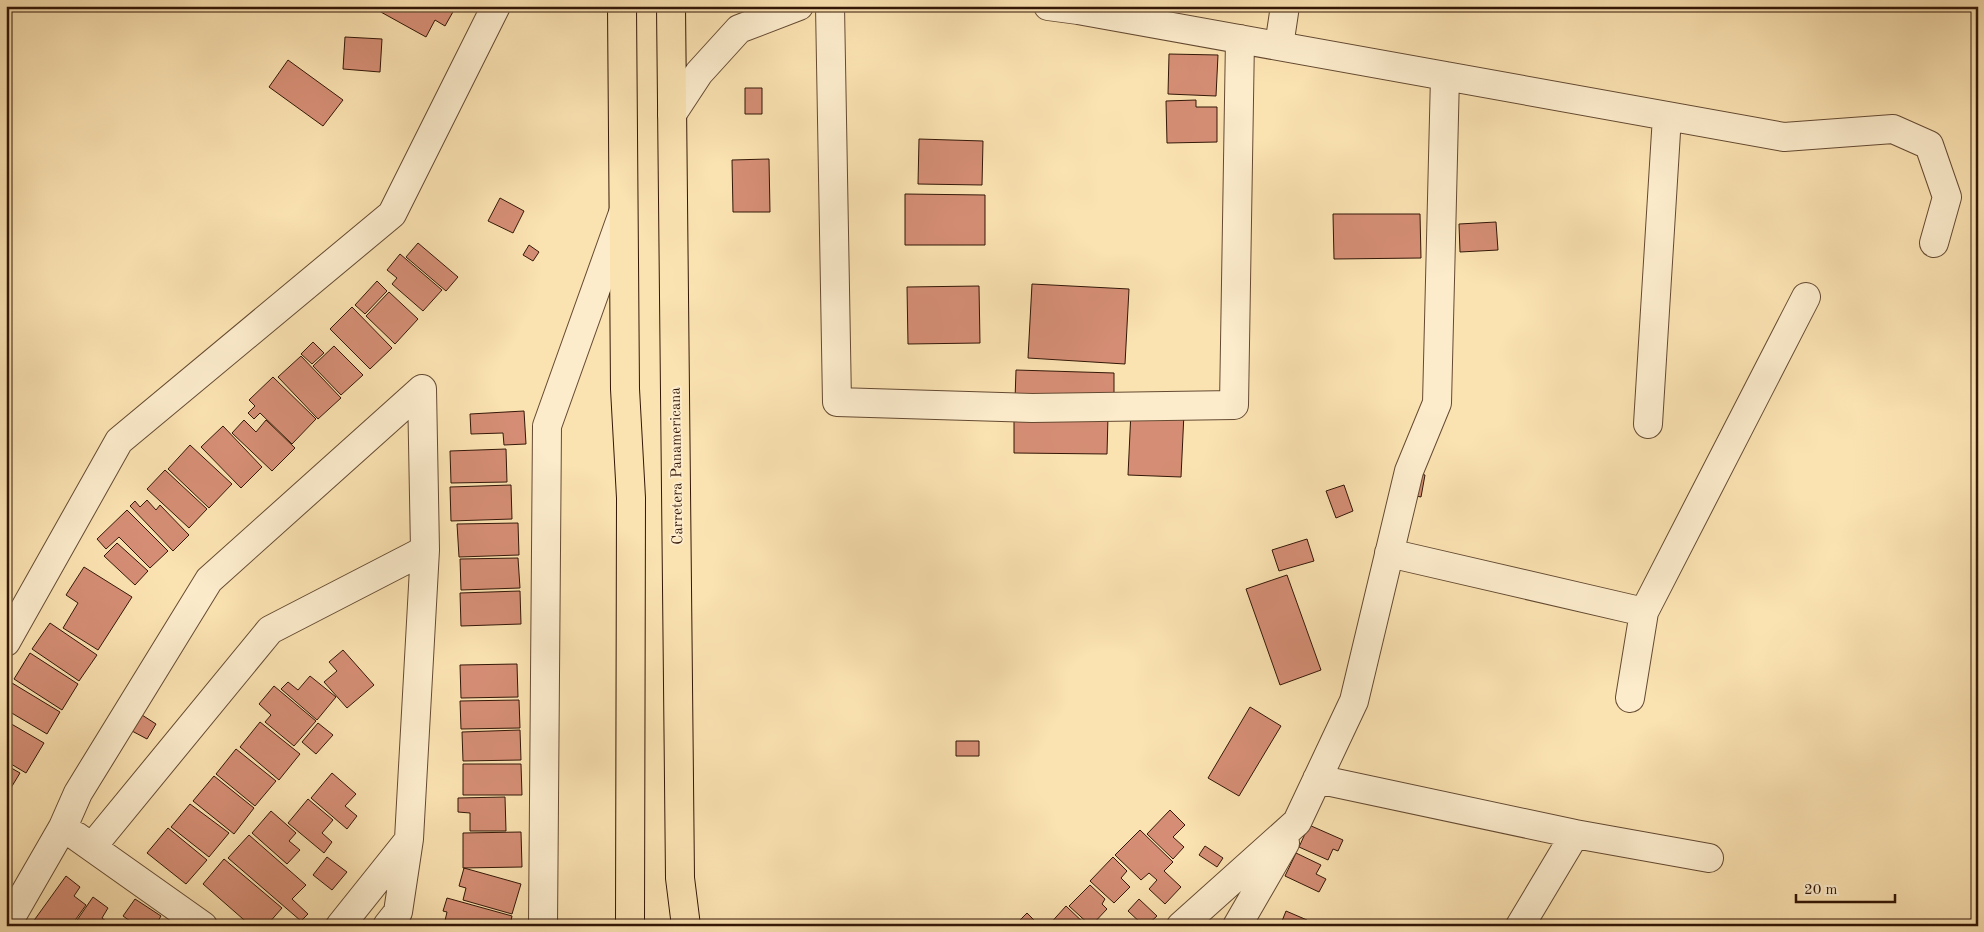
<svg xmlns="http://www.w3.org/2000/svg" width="1984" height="932" viewBox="0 0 1984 932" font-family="'Old Standard TT',serif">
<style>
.building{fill:#d58e75;stroke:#331707}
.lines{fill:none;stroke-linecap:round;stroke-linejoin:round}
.minor-casing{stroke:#654a32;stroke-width:30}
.highway-casing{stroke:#331707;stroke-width:30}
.minor{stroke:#fceccc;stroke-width:28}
.highway{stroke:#fbe2b1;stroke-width:28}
.labels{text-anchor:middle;stroke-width:4;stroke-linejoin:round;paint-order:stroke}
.street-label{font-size:15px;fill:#331707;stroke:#fceccc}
</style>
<rect width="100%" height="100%" fill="#fbe2b1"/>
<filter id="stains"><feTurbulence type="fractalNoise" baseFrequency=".004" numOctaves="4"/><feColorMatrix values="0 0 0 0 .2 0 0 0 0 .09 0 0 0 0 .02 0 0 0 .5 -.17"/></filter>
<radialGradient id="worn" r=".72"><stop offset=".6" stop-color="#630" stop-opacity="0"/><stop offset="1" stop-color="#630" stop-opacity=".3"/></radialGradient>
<path class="building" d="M370,6H447L454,10L445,26L435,20L426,37Z
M345,37L382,39L380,72L343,69Z
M1169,54L1218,55L1216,96L1168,94Z
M288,60L343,100L323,126L269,87Z
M745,88H762V114H745Z
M1196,100V107H1217V142L1167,143L1166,101Z
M919,139L983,141L982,185L918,184Z
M769,159L770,212H733L732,160Z
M905,194L985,195V245H905Z
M500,198L524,211L513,233L488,221Z
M1333,214H1420L1421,258L1334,259Z
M1496,222L1498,250L1460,252L1459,224Z
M418,243L458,277L446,291L406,257Z
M529,245L539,252L533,261L523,255Z
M400,254L442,290L423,311L392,284L397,278L387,270Z
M377,281L387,291L365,314L355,305Z
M1032,284L1129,289L1125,364L1028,358Z
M979,286L980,343L908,344L907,287Z
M389,292L418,319L395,344L366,316Z
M352,307L392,348L370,369L330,329Z
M313,342L324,353L312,364L301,354Z
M334,346L363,375L341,395L313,366Z
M301,356L341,398L318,419L278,377Z
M1016,370L1114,373V402L1015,400Z
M273,377L316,419L292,444L260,413L254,419L248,413L255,406L249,400Z
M524,411L526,444L504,445L503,433L471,434L470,414Z
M1131,411L1184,413L1181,477L1128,475Z
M1014,414L1108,416L1107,454L1014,453Z
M244,420L256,432L266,420L295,448L272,471L232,433Z
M223,426L262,467L241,488L201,447Z
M190,445L232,484L209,508L168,469Z
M506,449L507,482L451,483L450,451Z
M165,470L207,509L189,528L147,489Z
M1411,472L1425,475L1421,497L1407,494Z
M511,485L512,519L451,521L450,487Z
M1344,485L1353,511L1336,518L1326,491Z
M147,500L156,510L160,505L189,535L173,551L130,506L135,501L140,507Z
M127,510L168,551L150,568L119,537L106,549L97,539Z
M518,523L519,555L459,557L457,524Z
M1307,539L1314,561L1279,571L1272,550Z
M117,543L148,571L135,585L104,556Z
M518,558L520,588L461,590L460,559Z
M84,567L132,597L98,650L63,628L78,603L66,595Z
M1287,575L1321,670L1280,685L1246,589Z
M520,591L521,624L461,626L460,593Z
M50,623L97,655L79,681L32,649Z
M343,650L374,685L347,708L324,682L337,671L329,662Z
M30,653L78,684L62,710L14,679Z
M517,664L518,697L461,698L460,665Z
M310,676L336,697L317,720L281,689L288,682L298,690Z
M12,683L60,712L47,734L10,712L6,719V692Z
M274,686L316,721L294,746L265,722L271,715L259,704Z
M519,700L520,728L461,729L460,701Z
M1250,707L1281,726L1239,796L1208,778Z
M142,715L156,724L147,739L132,731Z
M8,722L44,743L26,773L6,761V725Z
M260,722L300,754L279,780L240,747Z
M318,723L333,735L316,754L302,742Z
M520,730L521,760L463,761L462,732Z
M956,741H979V756H956Z
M236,749L276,781L255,806L216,774Z
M463,764H521L522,795H463Z
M6,765L20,773L6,796Z
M332,773L356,794L345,806L357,816L347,829L311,798Z
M214,776L254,808L234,834L193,801Z
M505,797L506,831H470V813L458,812V798Z
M308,799L333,820L322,833L332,842L324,853L288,823Z
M190,804L229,833L209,857L171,827Z
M1170,810L1185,825L1173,837L1184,847L1173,859L1147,834Z
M271,811L296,833L289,841L300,850L287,864L252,833Z
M1309,825L1343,840L1338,851L1333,849L1328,860L1299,847Z
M168,828L207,860L186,884L147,853Z
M1140,830L1173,862L1164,871L1181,887L1165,904L1149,889L1157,880L1149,873L1141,880L1115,855Z
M521,832L522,867L463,868V833Z
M249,835L306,885L292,899L308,914L301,921L228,858Z
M1205,846L1223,858L1217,867L1199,855Z
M1296,853L1321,865L1316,874L1326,879L1319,892L1285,876Z
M327,857L347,872L332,890L313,875Z
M1113,857L1127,871L1121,878L1130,887L1114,903L1090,881Z
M224,859L282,908L268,924L270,926H251L203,884Z
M464,868L521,884L512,914L463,900L466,888L459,886Z
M66,876L80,887L74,896L86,905L71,926H30Z
M1090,885L1105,899L1102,904L1107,909L1091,926L1069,906Z
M93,897L108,908L102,918L112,926H73Z
M447,898L512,916L510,926L444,925L447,912L443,911Z
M135,899L161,916L155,926H137L123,916Z
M1139,899L1157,916L1146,926H1144L1128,911Z
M1066,906L1087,926H1048Z
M1286,911L1307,920L1304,926H1280Z
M1027,913L1040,926H1014Z"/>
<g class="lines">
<g class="minor-casing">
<path id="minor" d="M830,6L837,402L1032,408L1234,405L1240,39
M1048,6L1078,10V6
M1078,10L1784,137L1893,129L1929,145L1947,197L1934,243
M1279,46L1285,6
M672,114L699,73L739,29L799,6
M1648,424L1667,116
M1389,553L1644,612
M6,642L119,441L392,214L496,6
M1630,698L1644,612L1806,297
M1317,779L1575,834L1520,926
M1575,834L1709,858
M76,836L203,926
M92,847L270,630L425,550
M6,926L63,827L78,793L209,580L422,389
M340,926L408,841
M387,926L398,912L409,839L425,550L422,389
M543,926L547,426L623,213
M1181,926L1297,822L1354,701L1409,471L1437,403L1445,76
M1237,926L1285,843"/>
</g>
<g class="highway-casing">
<path id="highway" d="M622,6L625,389L631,498L630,926
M671,6L680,878L686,926"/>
</g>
<use href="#minor" class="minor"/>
<use href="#highway" class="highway"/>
</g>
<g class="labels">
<g class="street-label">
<text transform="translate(676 466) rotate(-91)" y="5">Carretera Panamericana</text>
</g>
</g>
<rect width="1984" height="932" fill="none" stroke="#fbe2b1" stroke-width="25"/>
<rect x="8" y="8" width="1969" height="917" fill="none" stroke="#331707" stroke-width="2.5"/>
<rect x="12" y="12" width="1959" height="907" fill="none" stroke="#331707"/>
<path d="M1796 894v8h99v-8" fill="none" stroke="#331707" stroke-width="2.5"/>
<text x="1804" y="894" font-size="15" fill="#331707" stroke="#fceccc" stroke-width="4" paint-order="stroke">20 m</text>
<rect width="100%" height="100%" filter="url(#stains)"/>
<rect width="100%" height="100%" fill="url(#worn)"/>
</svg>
